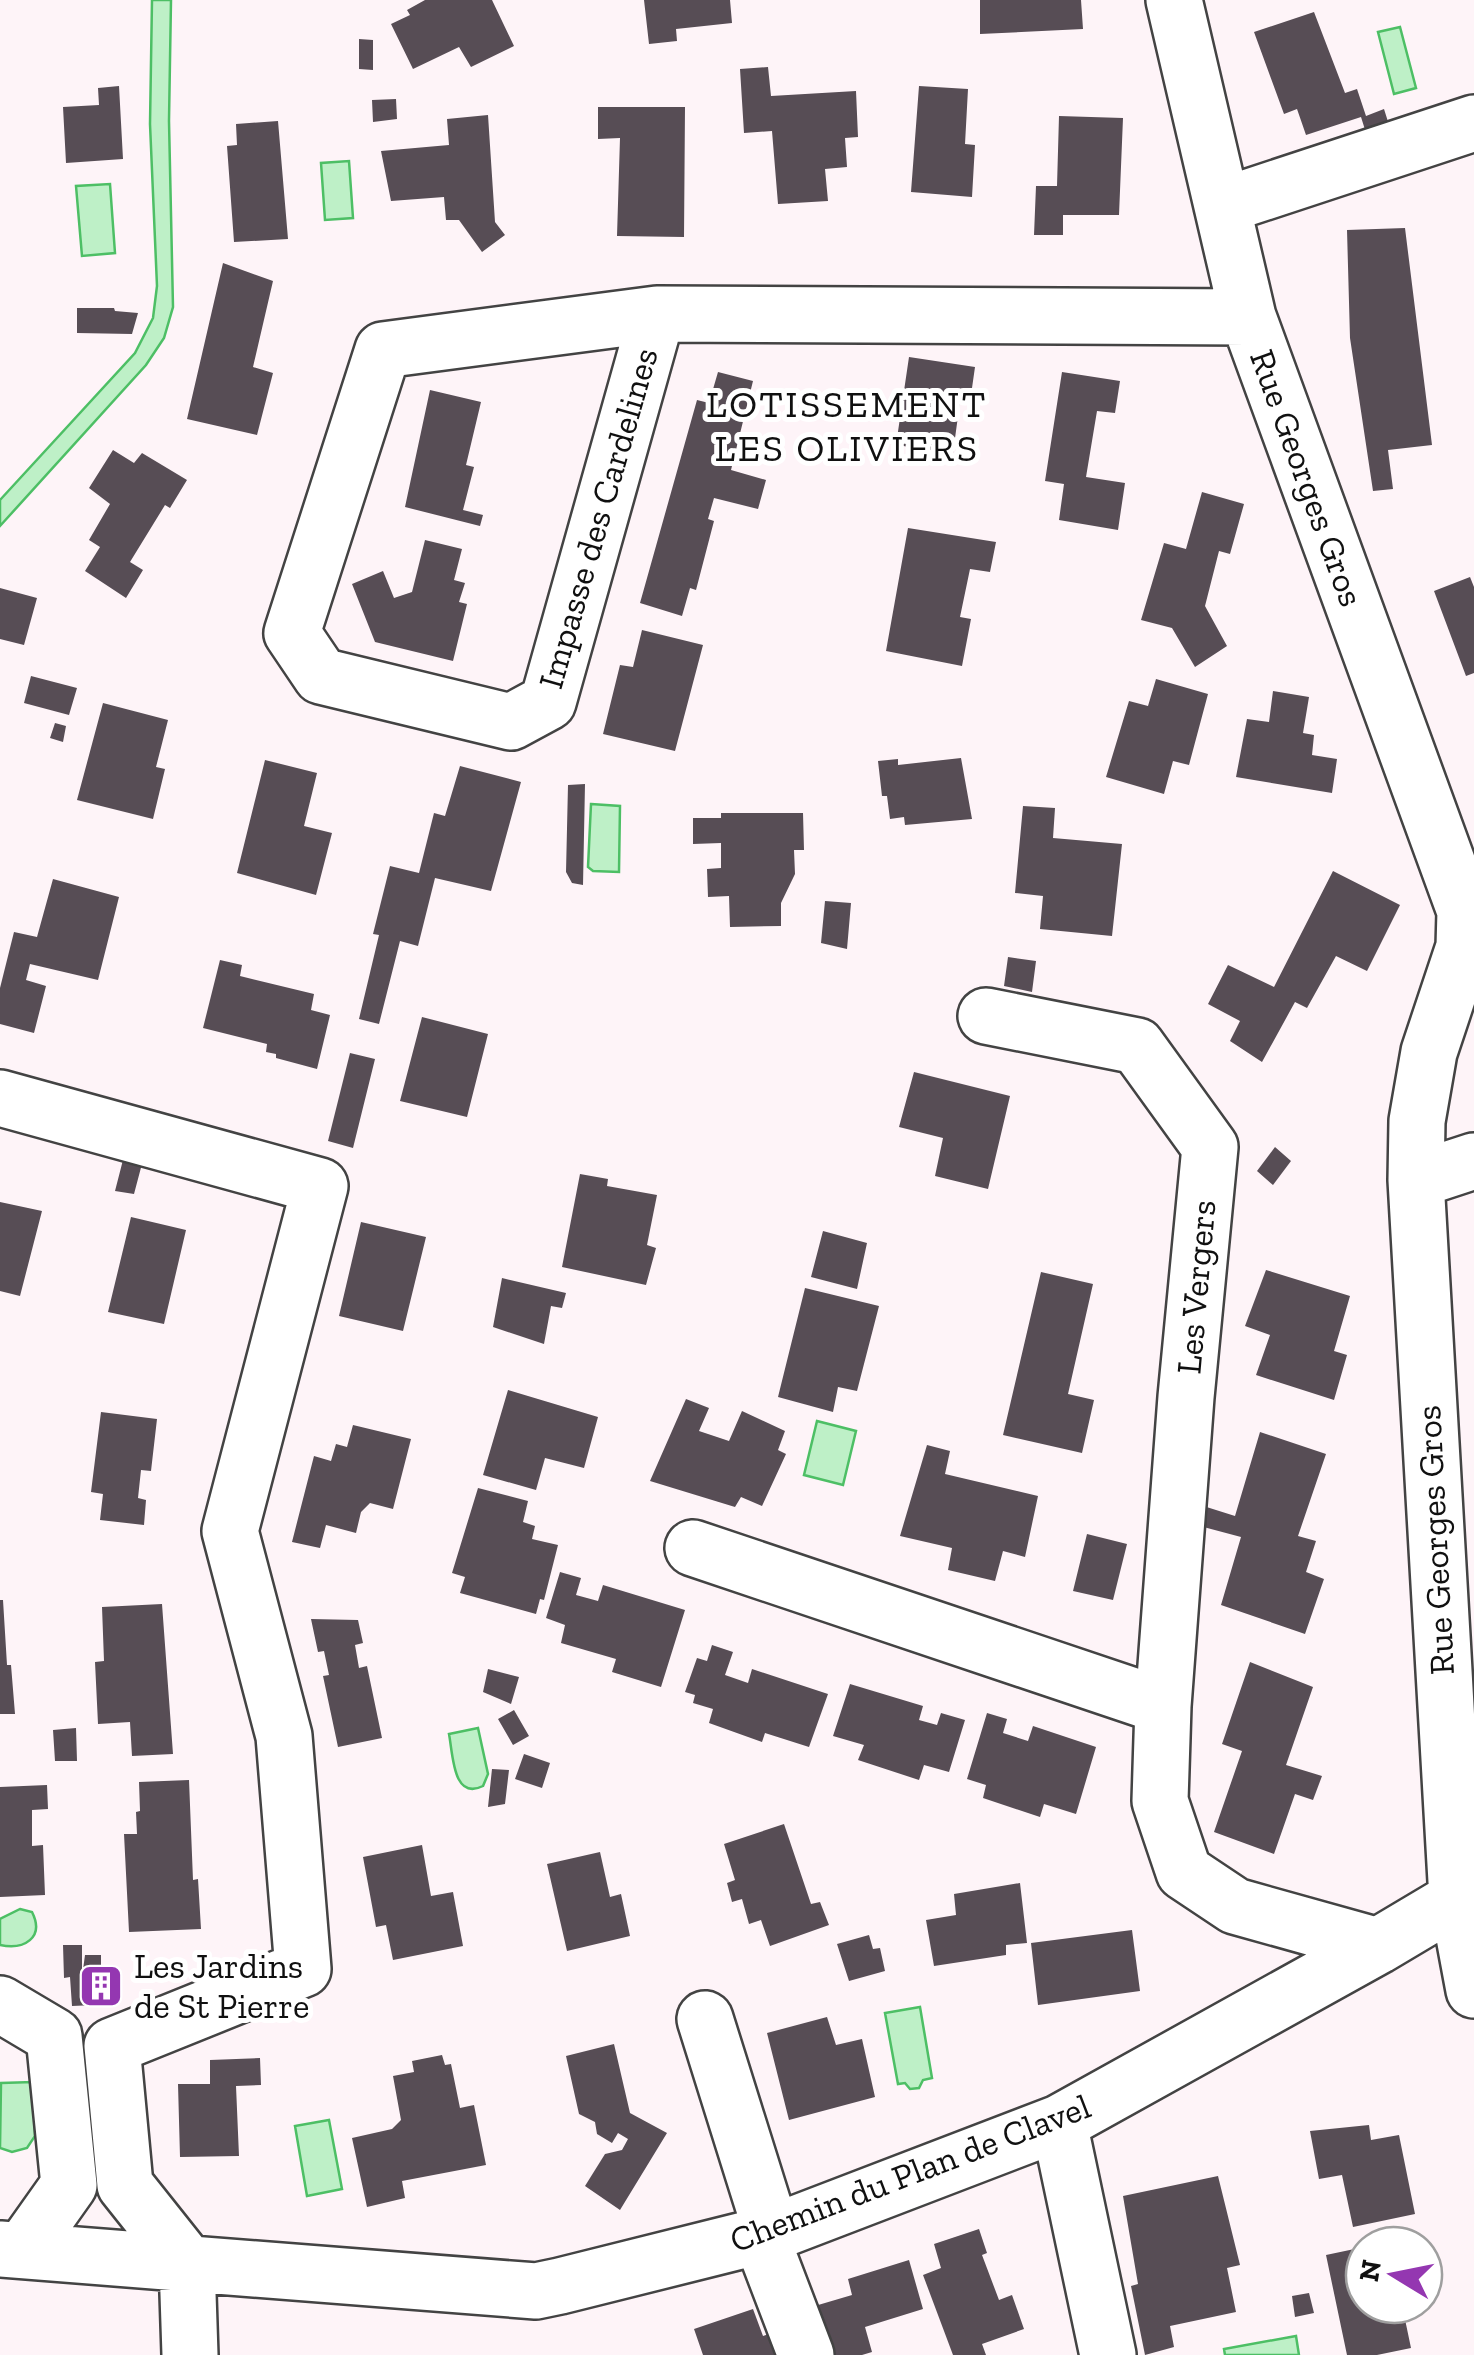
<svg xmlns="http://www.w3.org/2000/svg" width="1474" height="2355" viewBox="0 0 1474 2355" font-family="'Zilla Slab',serif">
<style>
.water{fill:#bef0c7;stroke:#4dbf65;stroke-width:2.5}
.building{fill:#574d55}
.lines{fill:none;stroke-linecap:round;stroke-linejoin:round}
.street-casing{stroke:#434343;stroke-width:60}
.street{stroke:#fff;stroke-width:55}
.labels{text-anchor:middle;stroke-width:10;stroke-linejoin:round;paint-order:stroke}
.street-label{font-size:35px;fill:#101010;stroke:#fff}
.poi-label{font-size:35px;fill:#101010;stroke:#fff;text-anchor:start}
.neighbourhood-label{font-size:38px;letter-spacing:2.5px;fill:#101010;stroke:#fff}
</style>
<rect width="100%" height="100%" fill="#fef4f8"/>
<path class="water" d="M152,0H171L169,121L173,307L164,338L146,365L0,526V500L135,353L153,318L157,286L150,124Z
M1400,27L1416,88L1394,94L1378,32Z
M349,161L353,218L325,220L321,163Z
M110,184L115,253L82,256L76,186Z
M591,804L620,806L619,872L593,871L588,867Z
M817,1421L856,1431L843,1485L804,1475Z
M478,1728L488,1774L483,1786C453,1801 453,1755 449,1734Z
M20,1909L32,1912C45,1938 24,1950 0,1945V1919Z
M920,2007L932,2078L923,2080L919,2088L910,2089L905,2083L898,2084L885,2013Z
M33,2082L35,2136L27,2148L12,2152L0,2148L1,2083Z
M329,2120L342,2189L307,2196L295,2126Z
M1296,2336L1299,2355H1225L1224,2349Z"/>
<path class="building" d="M425,0H492L514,46L471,67L459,47L413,69L391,24L410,15L407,10Z
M644,0H730L732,23L676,29L677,41L649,44Z
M980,0H1081L1083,29L980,34Z
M1314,12L1345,93L1357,89L1366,116L1384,109L1390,128L1367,136L1361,117L1306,135L1297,109L1284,114L1254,32Z
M359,39L373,40V70L359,69Z
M768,67L771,96L856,91L858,137L845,138L847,167L825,169L828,201L778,204L772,131L744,133L740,69Z
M119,86L123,159L66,163L63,107L99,105L98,88Z
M919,86L968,89L965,144L975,145L972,197L911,192Z
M396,99L397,119L373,122L372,100Z
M598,107H685L684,237L617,236L620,138L598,139Z
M488,115L495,222L505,235L482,252L459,220H446L444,197L391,201L381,151L449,145L447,119Z
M1059,116L1123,118L1119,215H1063V235H1034L1036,186H1057Z
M278,121L288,239L234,242L227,146L237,145L236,124Z
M1405,228L1432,445L1388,450L1393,489L1373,491L1350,338L1347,230Z
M223,263L273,281L253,367L273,373L257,435L187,419Z
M77,308H114L115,311L138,313L132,334L77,333Z
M909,357L975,367L971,395L961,394L953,453L896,445Z
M718,372L753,381L731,470L766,480L758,509L714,498L708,519L714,521L696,590L690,588L682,616L640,603L697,400L709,403Z
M1062,372L1120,381L1115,413L1097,411L1086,477L1125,483L1118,530L1059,520L1064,484L1045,481Z
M430,390L481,402L466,465L474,467L463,510L483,515L480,526L405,507Z
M113,450L134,463L142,453L187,480L170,508L165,505L130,562L143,570L126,598L85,571L100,547L89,540L110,504L89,488Z
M1202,492L1244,504L1230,554L1219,551L1205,606L1227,646L1195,667L1172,628L1141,620L1164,543L1186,549Z
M908,528L996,542L990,572L970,569L960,617L971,619L962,666L886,651Z
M425,540L462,549L454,580L465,583L459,602L467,604L453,661L375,642L352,584L383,571L394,598L412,592Z
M1470,577L1474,587V673L1466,676L1434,591Z
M0,588L37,598L24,645L0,639Z
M642,630L703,645L675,751L603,734L620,665L633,667Z
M31,676L77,688L69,715L24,703Z
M1156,679L1208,694L1189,765L1173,761L1164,794L1106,777L1129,701L1148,706Z
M1273,691L1309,697L1303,733L1314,735L1312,755L1337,759L1332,793L1236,777L1247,719L1269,722Z
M103,703L168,720L156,767L165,769L153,819L77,800Z
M55,723L66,726L63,742L50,738Z
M961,758L972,819L905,825L904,817L890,819L887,796H882L878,761L898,759V765Z
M265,760L317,773L304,826L332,833L316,895L237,873Z
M460,766L521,782L491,891L435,878L418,946L400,941L379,1024L359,1019L379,935L373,934L390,866L419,873L434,813L445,816Z
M585,784L583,885L572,883L566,872L568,785Z
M1023,806L1055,808L1053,838L1122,844L1112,936L1040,929L1043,896L1015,893Z
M721,813H803L804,850H794L795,874L781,903V926L730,927L729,896L708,897L707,869L721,868V843L693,844V818H721Z
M1333,871L1400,905L1367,971L1336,956L1307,1008L1295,1002L1262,1062L1230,1041L1240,1021L1208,1004L1228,965L1274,987Z
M53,879L119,897L98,980L30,964L26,980L46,986L34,1033L0,1024V988L14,932L37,937Z
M825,901L851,903L847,949L821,943Z
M1008,957L1036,961L1032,992L1004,986Z
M220,960L242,965L240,976L314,994L311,1010L330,1015L317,1069L276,1058V1054L266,1052L267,1044L203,1028Z
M422,1017L488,1034L467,1117L400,1101Z
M350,1053L375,1059L353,1148L328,1141Z
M914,1072L1010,1096L988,1189L935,1176L943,1138L899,1127Z
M1275,1147L1291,1161L1273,1185L1257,1171Z
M124,1156L143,1160L134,1194L115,1191Z
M580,1174L608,1179L607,1186L657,1195L647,1245L656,1248L646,1285L562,1267Z
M0,1202L42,1211L20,1296L0,1291Z
M131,1217L186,1230L164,1324L108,1312Z
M361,1222L426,1237L403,1331L339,1316Z
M823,1231L867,1243L857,1289L811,1277Z
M1266,1270L1350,1296L1334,1351L1347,1355L1334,1400L1256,1375L1270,1335L1245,1326Z
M1041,1272L1093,1284L1068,1394L1094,1400L1082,1453L1003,1435Z
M502,1278L566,1293L562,1308L551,1306L544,1344L493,1327Z
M805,1288L879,1306L857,1391L838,1387L833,1412L778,1397Z
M508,1390L598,1417L584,1468L545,1458L536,1490L483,1475Z
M686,1399L709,1408L699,1431L729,1441L742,1411L785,1431L778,1450L786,1454L762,1506L741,1497L735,1507L650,1481Z
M101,1412L157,1419L151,1471L141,1470L138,1498L146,1500L144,1525L100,1520L103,1494L91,1492Z
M353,1425L411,1439L393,1509L370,1503L361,1512L356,1533L326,1525L320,1548L292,1542L314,1456L331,1461L336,1444L347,1447Z
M1260,1432L1326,1454L1298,1536L1316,1541L1306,1572L1324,1579L1305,1634L1221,1605L1241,1537L1196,1525L1197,1504L1235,1516Z
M927,1445L950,1451L945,1474L1038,1496L1025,1557L1003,1551L995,1581L948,1570L952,1548L900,1536Z
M478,1488L528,1501L523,1522L535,1526L532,1539L558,1545L544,1600L540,1599L536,1614L460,1593L465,1577L452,1573Z
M1087,1534L1127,1544L1113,1600L1073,1591Z
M560,1572L581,1578L576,1595L598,1601L603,1585L685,1610L661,1687L612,1672L616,1659L561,1643L565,1625L546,1618Z
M0,1600H3L7,1665H11L15,1714H0Z
M162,1604L173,1754L132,1756L130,1722L98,1724L95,1662L104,1661L102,1607Z
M311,1619L358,1620L363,1643L355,1645L359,1668L367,1666L382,1738L338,1747L323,1676L329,1675L324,1651L318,1652Z
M712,1645L733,1652L725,1675L748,1683L752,1669L828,1694L809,1747L765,1733L762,1742L709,1723L713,1709L693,1703L695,1695L685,1692L697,1658L707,1661Z
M1250,1662L1313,1687L1286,1765L1322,1776L1313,1800L1295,1794L1274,1854L1214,1832L1242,1751L1222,1744Z
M488,1669L519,1677L511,1704L483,1692Z
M850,1684L923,1706L919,1720L937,1725L941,1713L965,1720L949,1772L924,1765L919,1780L858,1760L864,1745L833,1736Z
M514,1710L529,1736L513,1745L498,1719Z
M987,1713L1007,1719L1003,1733L1028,1741L1033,1726L1096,1747L1076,1814L1044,1804L1040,1817L983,1798L986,1785L967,1779Z
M76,1728L77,1761H55L53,1730Z
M524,1754L550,1763L542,1788L515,1779Z
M492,1769L509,1770L505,1804L488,1807Z
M189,1780L193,1880L198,1879L201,1929L129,1932L124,1834H137L136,1812L140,1811L139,1782Z
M47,1785L48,1809L32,1810V1846L43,1845L45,1895L0,1897V1787Z
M784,1824L811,1904L820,1902L829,1925L770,1946L761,1920L749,1924L742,1899L732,1902L727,1883L735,1880L724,1844Z
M422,1845L431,1896L453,1892L463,1946L393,1960L386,1925L376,1927L363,1857Z
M600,1852L610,1897L621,1894L630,1936L567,1951L547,1864Z
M1020,1883L1027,1943L1006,1945V1955L934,1966L926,1920L956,1915L954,1894Z
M1132,1930L1140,1991L1038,2005L1031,1943Z
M869,1935L873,1949L880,1948L885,1971L849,1981L837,1944Z
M63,1945H82V1977L85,1955H101V1976H117L118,2004L72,2006L70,1977L64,1978Z
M827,2017L836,2045L862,2039L875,2097L789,2120L767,2033Z
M614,2044L630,2113L667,2133L620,2210L585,2186L605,2154L622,2150L628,2139L618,2133L612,2143L597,2134L595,2122L579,2114L566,2056Z
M442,2055L445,2065L451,2064L460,2108L474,2105L486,2165L402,2181L405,2198L367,2207L352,2138L392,2129L401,2120L393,2076L414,2072L412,2061Z
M260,2058L261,2085L236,2086L239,2156L180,2157L178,2084H210V2060Z
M1369,2125L1371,2140L1399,2135L1415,2214L1353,2227L1342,2175L1319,2179L1310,2131Z
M1218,2176L1240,2265L1227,2268L1236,2312L1170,2326L1174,2347L1145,2355L1131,2286L1138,2284L1123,2196Z
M979,2229L987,2253L982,2255L999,2300L1012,2295L1024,2329L982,2344L986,2355H953L923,2275L941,2268L934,2244Z
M1364,2247V2305H1402L1411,2348L1377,2355H1347L1326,2255Z
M909,2260L923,2309L865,2327L872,2352L862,2355H823L808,2308L852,2295L848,2279Z
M1309,2293L1314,2313L1295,2317L1292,2296Z
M753,2309L763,2336L789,2327L799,2355H703L694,2329Z"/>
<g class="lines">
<g class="street-casing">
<path id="street" d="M1174,0L1248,317L1465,911L1464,947L1429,1052L1417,1121L1416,1180L1457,1899L1474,1990
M1222,206L1474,123
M657,314L548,702L511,722L321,676L292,633L383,350L657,314L1248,317
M986,1016L1137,1046L1210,1147L1186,1397L1163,1706
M0,1098L320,1186L230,1531L284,1736L303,1969L112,2046L125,2185L187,2263L190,2355
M1416,1180L1474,1161
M693,1548L1163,1706L1160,1801L1184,1872L1235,1906L1378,1946
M0,2004L54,2036L69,2185L23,2250
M705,2019L772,2233
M1059,2123L1108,2355
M761,2237L806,2355
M0,2249L536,2291L560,2286L772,2233L1059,2123L1378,1946L1457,1899L1474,1896"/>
</g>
<use href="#street" class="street"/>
</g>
<defs>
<g id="building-square" transform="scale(2.25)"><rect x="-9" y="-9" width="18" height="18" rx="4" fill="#9437b1" stroke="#fff"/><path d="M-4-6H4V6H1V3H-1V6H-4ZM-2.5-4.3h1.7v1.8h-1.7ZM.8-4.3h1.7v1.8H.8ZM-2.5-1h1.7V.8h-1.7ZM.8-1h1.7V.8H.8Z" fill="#fff"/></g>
</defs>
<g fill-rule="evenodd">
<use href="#building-square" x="101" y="1986"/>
</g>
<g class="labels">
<g class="street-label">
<text transform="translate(1307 478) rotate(70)" y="12">Rue Georges Gros</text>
<text transform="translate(598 518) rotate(-74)" y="12">Impasse des Cardelines</text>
<text transform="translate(1196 1287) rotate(-85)" y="12">Les Vergers</text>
<text transform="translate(1435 1540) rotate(-93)" y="12">Rue Georges Gros</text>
<text transform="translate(910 2173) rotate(-21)" y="12">Chemin du Plan de Clavel</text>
</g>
<g class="poi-label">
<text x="134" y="1978">Les Jardins<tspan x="134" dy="40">de St Pierre</tspan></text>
</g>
<g class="neighbourhood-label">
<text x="847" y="417">LOTISSEMENT<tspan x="847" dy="44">LES OLIVIERS</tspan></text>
</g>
</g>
<g transform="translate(1394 2275) rotate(280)"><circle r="48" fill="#ffffff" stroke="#9f9f9f" stroke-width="2.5"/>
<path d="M0-8L18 38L0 25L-18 38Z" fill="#9437b1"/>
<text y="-15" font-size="28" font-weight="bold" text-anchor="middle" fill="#101010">N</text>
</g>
</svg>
